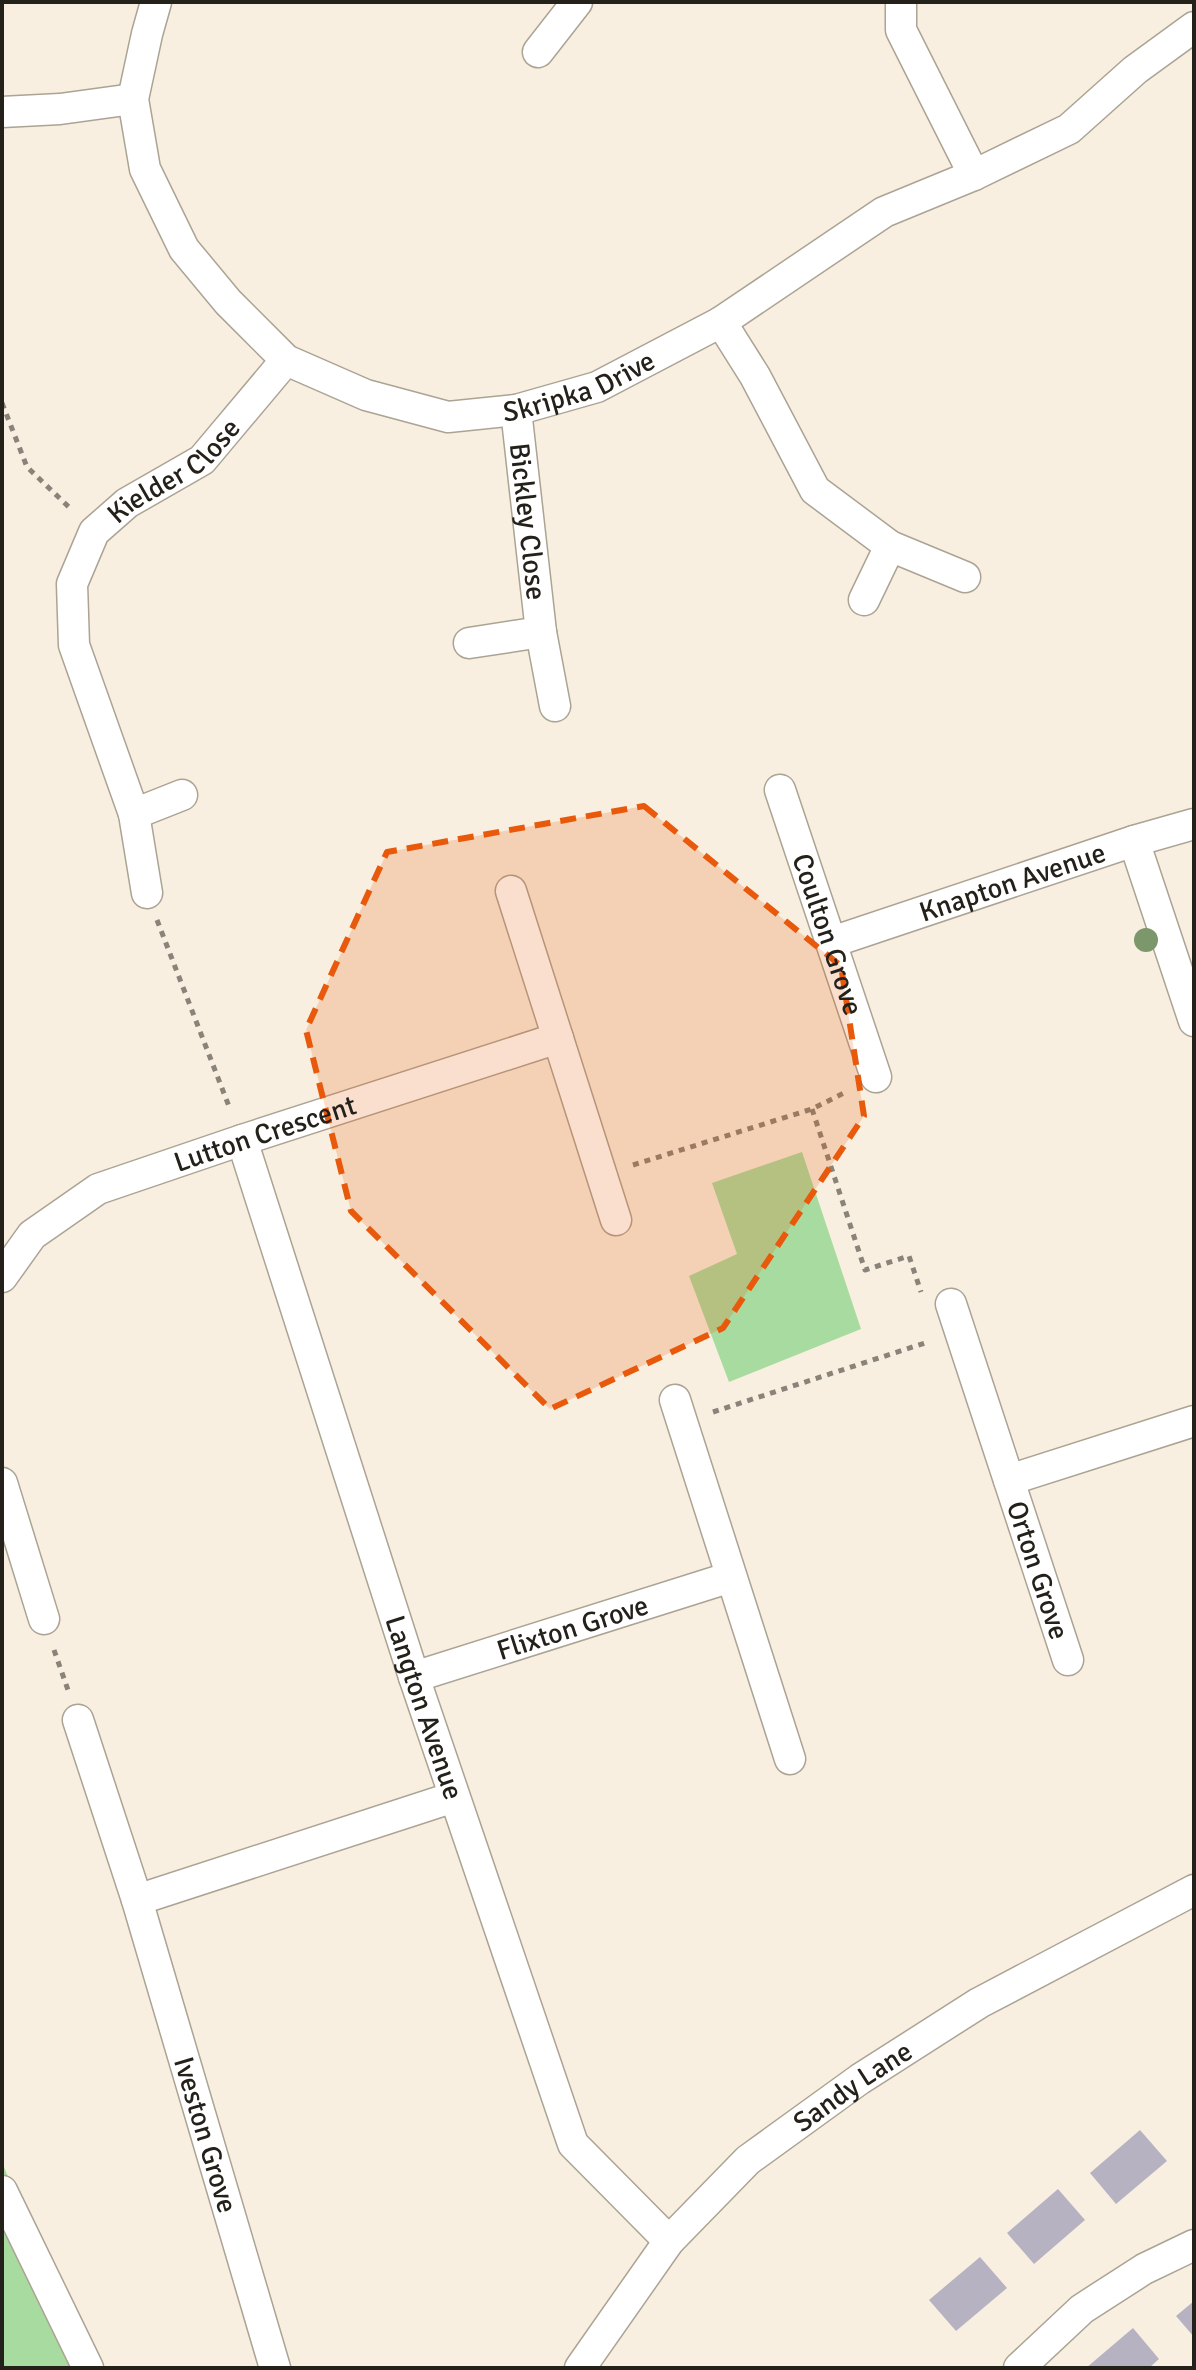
<svg xmlns="http://www.w3.org/2000/svg" width="1196" height="2370" viewBox="0 0 1196 2370" font-family="Signika,sans-serif">
<style>
.green{fill:#a8db9f}
.building{fill:#b6b2c2}
.lines{fill:none;stroke-linecap:round;stroke-linejoin:round}
.street-casing{stroke:#aba394;stroke-width:33}
.path{stroke:#898379;stroke-width:5;stroke-dasharray:6 6;stroke-linecap:butt}
.street{stroke:#fff;stroke-width:30}
.tree{fill:#7c976b}
.marked{fill:#e8590c;fill-opacity:0.2;stroke:#e8590c;stroke-width:6;stroke-dasharray:16 10;stroke-linejoin:round}
.labels{text-anchor:middle;stroke-width:6;stroke-linejoin:round;paint-order:stroke}
.street-label{font-size:28px;fill:#24211b;stroke:#fffdfa}
</style>
<rect width="100%" height="100%" fill="#f8efe0"/>
<path class="green" d="M802,1152L861,1329L729,1382L689,1276L737,1254L712,1183Z
M2,2162L86,2368H2Z"/>
<path class="building" d="M1140,2130L1167,2161L1116,2204L1090,2173Z
M1058,2189L1085,2220L1034,2264L1007,2233Z
M980,2257L1007,2288L956,2331L929,2300Z
M1194,2301V2337L1176,2316Z
M1133,2328L1159,2359L1149,2368H1086Z"/>
<g class="lines">
<g class="street-casing">
<g id="street">
<path id="s1" d="M156,2L147,34L133,99L145,169L184,249L228,302L286,360L366,395L448,417L516,410L597,387L721,322L884,212L974,175L1069,129L1135,70L1194,27"/>
<path d="M901,2V30L974,175"/>
<path d="M538,52L577,2"/>
<path d="M2,112L60,109L133,99"/>
<path d="M721,322L755,376L815,490L890,546L965,577"/>
<path id="s2" d="M516,410L541,632L555,706"/>
<path d="M864,600L890,546"/>
<path d="M469,643L541,632"/>
<path id="s3" d="M780,790L876,1077"/>
<path d="M134,814L182,795"/>
<path d="M1134,841L1194,1021"/>
<path d="M511,891L616,1220"/>
<path id="s4" d="M147,893L134,814L74,645L72,584L94,532L127,503L202,460L286,360"/>
<path id="s5" d="M832,942L1134,841L1194,824"/>
<path id="s6" d="M242,1140L414,1677L573,2144L669,2241"/>
<path id="s7" d="M2,1277L32,1235L98,1189L242,1140L558,1038"/>
<path id="s8" d="M951,1304L1068,1660"/>
<path d="M675,1400L790,1759"/>
<path d="M1009,1480L1194,1421"/>
<path d="M2,1483L44,1619"/>
<path id="s9" d="M414,1677L731,1577"/>
<path id="s10" d="M78,1720L137,1900L275,2368"/>
<path d="M137,1900L454,1797"/>
<path d="M2,2191L88,2368"/>
<path id="s11" d="M580,2368L669,2241L748,2160L860,2079L979,2003L1194,1890"/>
<path d="M1019,2368L1082,2309L1144,2269L1194,2245"/>
</g>
</g>
<path class="path" d="M2,403L27,467L72,510
M157,920L230,1109
M812,1109L865,1270L909,1256L921,1292
M633,1165L812,1109L846,1092
M713,1412L928,1342
M54,1650L68,1690"/>
<use href="#street" class="street"/>
</g>
<circle class="tree" cx="1146" cy="940" r="12"/>
<path class="marked" d="M644,806L841,966L864,1116L723,1328L550,1409L351,1211L306,1030L387,852Z"/>
<g class="labels">
<g class="street-label">
<text dy="10" stroke="none"><textPath href="#s1" startOffset="718">Skripka Drive</textPath></text>
<text dy="10" stroke="none"><textPath href="#s4" startOffset="478">Kielder Close</textPath></text>
<text dy="10" stroke="none"><textPath href="#s2" startOffset="112">Bickley Close</textPath></text>
<text dy="10" stroke="none"><textPath href="#s5" startOffset="190">Knapton Avenue</textPath></text>
<text dy="10" stroke="none"><textPath href="#s3" startOffset="152">Coulton Grove</textPath></text>
<text dy="10" stroke="none"><textPath href="#s7" startOffset="308">Lutton Crescent</textPath></text>
<text dy="10" stroke="none"><textPath href="#s8" startOffset="280">Orton Grove</textPath></text>
<text dy="10" stroke="none"><textPath href="#s9" startOffset="166">Flixton Grove</textPath></text>
<text dy="10" stroke="none"><textPath href="#s6" startOffset="596">Langton Avenue</textPath></text>
<text dy="10" stroke="none"><textPath href="#s11" startOffset="396">Sandy Lane</textPath></text>
<text dy="10" stroke="none"><textPath href="#s10" startOffset="434">Iveston Grove</textPath></text>
</g>
</g>
<rect width="1196" height="2370" fill="none" stroke="#24211b" stroke-width="8"/>
</svg>
